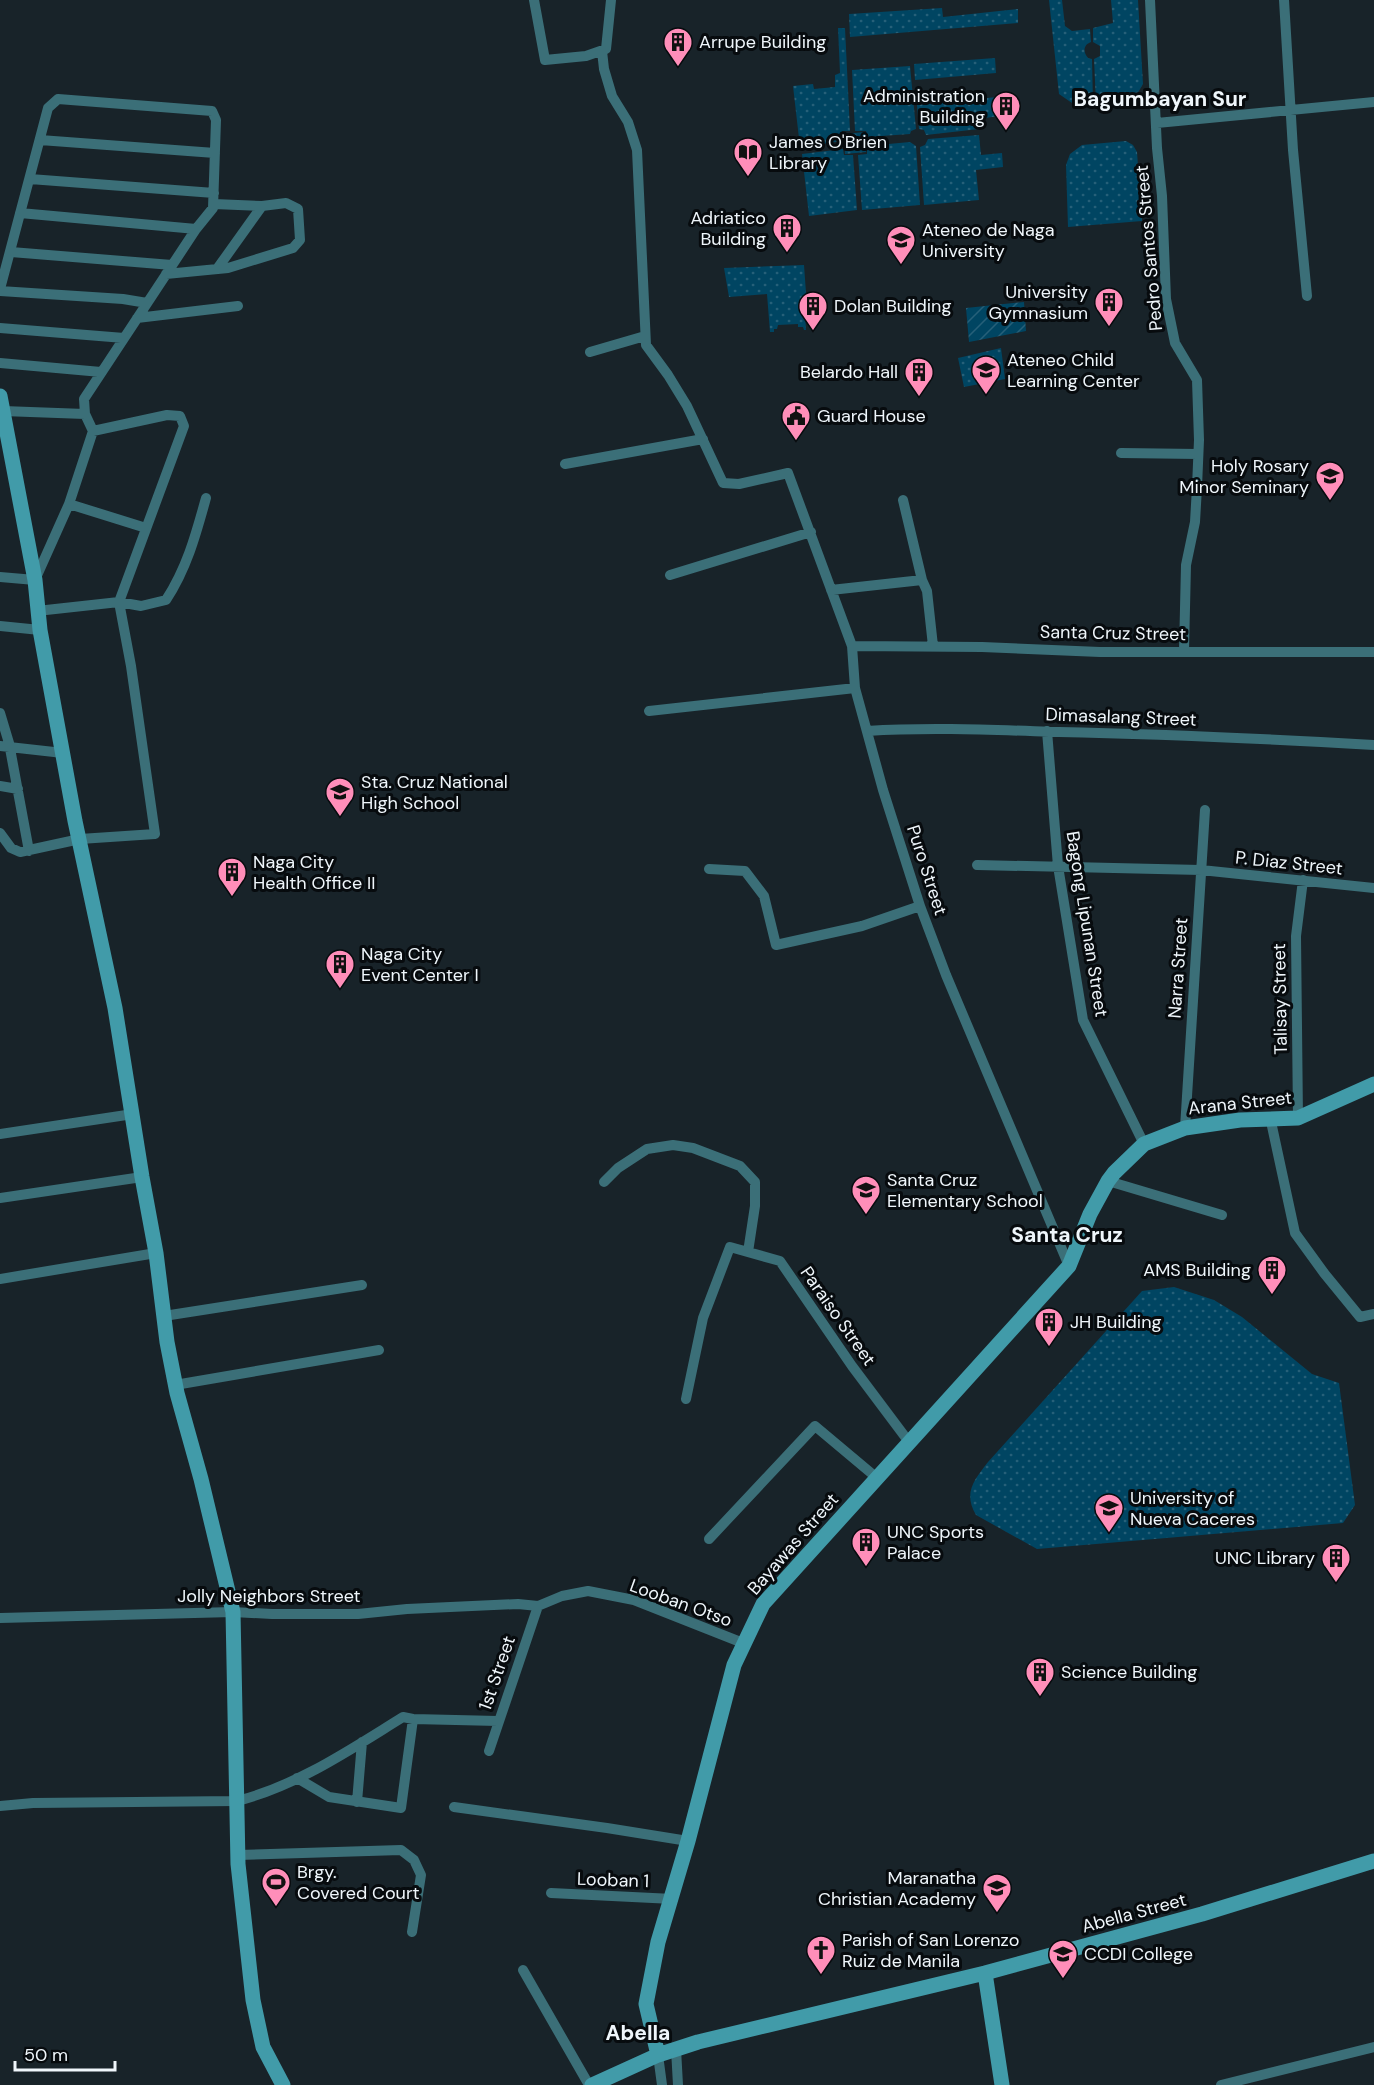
<svg xmlns="http://www.w3.org/2000/svg" width="1374" height="2085" viewBox="0 0 1374 2085" font-family="'DM Sans',sans-serif">
<style>
.grass{fill:url(#grass-dots)}
.garden{fill:url(#garden-furrows)}
.lines{fill:none;stroke-linecap:round;stroke-linejoin:round}
.street{stroke:#3b6f78;stroke-width:10}
.secondary{stroke:#419ba9;stroke-width:15}
.labels{text-anchor:middle;stroke-width:6;stroke-linejoin:round;paint-order:stroke}
.poi-label{font-size:18px;fill:#eff6fb;stroke:#070b0e;text-anchor:start}
.street-label{font-size:18px;fill:#eff6fb;stroke:#070b0e}
.quarter-label{font-size:21px;font-weight:bold;fill:#eff6fb;stroke:#070b0e}
</style>
<defs>
<pattern id="grass-dots" width="8" height="8" patternUnits="userSpaceOnUse" patternTransform="scale(1.5)"><rect width="8" height="8" fill="#004562"/><path d="M2 2h.1M6 6h.1" fill="none" stroke="#266079" stroke-width="1.8" stroke-linecap="round"/></pattern>
<pattern id="garden-furrows" width="10" height="10" patternUnits="userSpaceOnUse" patternTransform="scale(1.5)"><rect width="10" height="10" fill="#004562"/><path d="M-1 1l2-2M0 10L10 0M9 11l2-2" fill="none" stroke="#266079"/></pattern>
</defs>
<rect width="100%" height="100%" fill="#182329"/>
<path class="grass" d="M1049,0H1062L1065,26L1072,31L1090,29L1091,42C1083,45 1083,52 1088,58L1092,59L1093,103H1072L1059,94Z
M1111,0H1138L1143,84L1136,96L1096,103L1094,59L1100,56V46L1093,42V28L1113,23Z
M942,8L943,17L1018,9V23L850,37L849,14Z
M838,28H845L850,131H842V141L800,147L793,86L813,84L814,89L835,87V75L840,73Z
M995,58L996,73L915,80L914,64Z
M910,66L916,129L911,131L910,134L867,137L866,131H855L852,70Z
M997,97L999,116L978,119L979,129L926,135L924,130L919,129L917,105Z
M865,132L866,152L845,154L844,134Z
M979,135L981,155L1002,153L1003,167L976,170L979,200L924,205L920,147L925,145L928,139Z
M1126,141L1133,145L1137,152L1142,221L1068,227L1066,165L1070,154L1082,145Z
M910,142L916,146L920,205L862,210L858,155L867,154V146Z
M843,149L844,155H853L857,210L809,216L802,154Z
M804,265L806,293L804,297L806,330H804L803,327H798V324L778,325L777,329H774V332H770L767,294L729,297L724,268Z
M1001,348L1005,379L964,387L958,358Z
M1174,1287L1214,1300L1242,1317L1312,1374L1339,1383L1355,1505L1343,1523L1037,1549L976,1515C963,1493 974,1480 988,1462L1142,1291Z"/>
<path class="garden" d="M1024,302L1026,331L969,342L966,308Z"/>
<g class="lines">
<path class="street" d="M534,0L545,60L586,56L606,49L611,0
M1150,0L1157,148L1162,196L1166,299L1175,343L1197,380L1199,440L1197,487L1195,522L1186,565L1184,651
M1284,0L1293,150L1307,296
M602,51L604,69L612,96L628,122L637,150L646,345L668,375L687,406L723,483L739,484L788,473L852,646L855,688L883,790L920,906L946,975L1069,1266
M1157,123L1374,102
M40,140L215,153
M30,179L214,193
M214,204L262,206L217,269
M20,213L196,229
M11,252L172,265
M166,274L228,268L293,248L300,240L298,209L286,203L262,206
M0,289L48,108L58,99L212,111L216,120L213,208L196,229L84,399L85,414L93,431L167,415L180,416L184,426L119,602L131,666L155,834L80,839L20,852L11,848L0,833
M0,291L123,299L147,303
M137,318L238,306
M0,328L124,338
M590,352L645,336
M0,363L101,372
M3,411L85,414
M93,431L69,504L146,528
M1121,453L1198,454
M565,464L703,439
M670,575L811,532
M0,577L35,580L69,504
M922,580L927,591L933,646
M831,590L922,580L903,500
M37,611L119,602L141,606L166,600C187,568 196,534 206,498
M0,626L40,630
M852,646L982,647L1100,652H1374
M649,711L855,688
M0,713L9,743L29,851
M867,731C931,727 995,730 1059,732C1164,734 1269,739 1374,745
M1047,731L1058,866L1083,1020L1144,1144
M0,746L63,753
M0,786L18,789
M977,865L1201,870L1374,888
M709,869L745,871L764,896L776,945L862,926L920,906
M1270,1117L1295,1233L1324,1273L1360,1317L1374,1314
M1298,1118L1296,936L1303,880
M1185,1128L1205,810
M0,1134L133,1114
M1108,1181L1222,1215
M604,1182L618,1168L647,1149L673,1145L693,1148L740,1166L755,1182V1206L748,1252
M0,1198L142,1177
M0,1279L156,1253
M164,1316L362,1285
M175,1385L379,1350
M686,1399L703,1318L730,1247L780,1261L852,1366L909,1442
M709,1539L815,1426L877,1478
M0,1618L233,1612L272,1614H358L407,1609L518,1604L538,1606L562,1596L588,1591L634,1600L743,1643
M489,1751L538,1606
M297,1778L329,1797L401,1808L413,1719
M357,1802L362,1742
M0,1806L33,1803L237,1801C297,1786 351,1749 403,1717L413,1719L498,1721
M454,1807L607,1828L688,1841
M238,1855L401,1850L414,1860L421,1875L412,1932
M551,1893L673,1899
M523,1970L589,2085
M676,2049L678,2085
M658,2055L662,2085
M1221,2085L1374,2047"/>
<path class="secondary" d="M0,396L35,580L40,630L75,821L115,1008L142,1177L156,1253L167,1342L177,1393L201,1479L233,1612L238,1864L253,2000L263,2047L283,2085
M985,1973L1002,2085
M658,2055L646,2004L658,1942L688,1841L734,1665L763,1604L1069,1266L1090,1214L1108,1181L1114,1173L1144,1144L1185,1128L1240,1120L1298,1118L1374,1084
M592,2085L658,2055L698,2042L985,1973L1202,1914L1374,1861"/>
</g>
<defs>
<g id="building-pin" transform="scale(1.5)"><path d="M0 17L-7.5 6A9.5 9.5 0 1 1 7.5 6Z" fill="#ff8eb9" stroke="#070b0e"/><path d="M-4-6H4V6H1V3H-1V6H-4ZM-2.5-4.3h1.7v1.8h-1.7ZM.8-4.3h1.7v1.8H.8ZM-2.5-1h1.7V.8h-1.7ZM.8-1h1.7V.8H.8Z" fill="#111"/></g>
<g id="library-pin" transform="scale(1.5)"><path d="M0 17L-7.5 6A9.5 9.5 0 1 1 7.5 6Z" fill="#ff8eb9" stroke="#070b0e"/><path d="M-6-4Q-3-5.5-.7-3.5V5Q-3 3-6 4ZM6-4Q3-5.5 .7-3.5V5Q3 3 6 4Z" fill="#111"/></g>
<g id="university-pin" transform="scale(1.5)"><path d="M0 17L-7.5 6A9.5 9.5 0 1 1 7.5 6Z" fill="#ff8eb9" stroke="#070b0e"/><path d="M0-5L7-2L0 1L-7-2ZM-4 1L0 2.5L4 1V4Q0 6-4 4Z" fill="#111"/></g>
<g id="school-pin" transform="scale(1.5)"><path d="M0 17L-7.5 6A9.5 9.5 0 1 1 7.5 6Z" fill="#ff8eb9" stroke="#070b0e"/><path d="M0-5L7-2L0 1L-7-2ZM-4 1L0 2.5L4 1V4Q0 6-4 4Z" fill="#111"/></g>
<g id="civic-pin" transform="scale(1.5)"><path d="M0 17L-7.5 6A9.5 9.5 0 1 1 7.5 6Z" fill="#ff8eb9" stroke="#070b0e"/><path d="M-.6-6.5H3V-4.5H.6V-3L4-1V1h2V6H-6V1h2V-1L-.6-3ZM-1.2 2.5V6h2.4V2.5Z" fill="#111"/></g>
<g id="stadium-pin" transform="scale(1.5)"><path d="M0 17L-7.5 6A9.5 9.5 0 1 1 7.5 6Z" fill="#ff8eb9" stroke="#070b0e"/><path d="M0-5a6.5 5 0 1 0 0 10a6.5 5 0 1 0 0-10ZM-3.5-1.8h7v3.6h-7Z" fill="#111"/></g>
<g id="church-pin" transform="scale(1.5)"><path d="M0 17L-7.5 6A9.5 9.5 0 1 1 7.5 6Z" fill="#ff8eb9" stroke="#070b0e"/><path d="M-1.2-6h2.4v3.5h3.3v2.4h-3.3V6h-2.4V-.1h-3.3v-2.4h3.3Z" fill="#111"/></g>
</defs>
<g fill-rule="evenodd">
<use href="#building-pin" x="678" y="42"/>
<use href="#building-pin" x="1006" y="106"/>
<use href="#library-pin" x="748" y="152"/>
<use href="#building-pin" x="787" y="228"/>
<use href="#university-pin" x="901" y="240"/>
<use href="#building-pin" x="1109" y="302"/>
<use href="#building-pin" x="813" y="306"/>
<use href="#school-pin" x="986" y="370"/>
<use href="#building-pin" x="919" y="372"/>
<use href="#civic-pin" x="796" y="416"/>
<use href="#school-pin" x="1330" y="476"/>
<use href="#school-pin" x="340" y="792"/>
<use href="#building-pin" x="232" y="872"/>
<use href="#building-pin" x="340" y="964"/>
<use href="#school-pin" x="866" y="1190"/>
<use href="#building-pin" x="1272" y="1270"/>
<use href="#building-pin" x="1049" y="1322"/>
<use href="#university-pin" x="1109" y="1508"/>
<use href="#building-pin" x="866" y="1542"/>
<use href="#building-pin" x="1336" y="1558"/>
<use href="#building-pin" x="1040" y="1672"/>
<use href="#stadium-pin" x="276" y="1882"/>
<use href="#school-pin" x="997" y="1888"/>
<use href="#church-pin" x="821" y="1950"/>
<use href="#university-pin" x="1063" y="1954"/>
</g>
<g class="labels">
<g class="poi-label">
<text x="699" y="48">Arrupe Building</text>
<text x="985" y="102" text-anchor="end">Administration<tspan x="985" dy="21">Building</tspan></text>
<text x="769" y="148">James O'Brien<tspan x="769" dy="21">Library</tspan></text>
<text x="766" y="224" text-anchor="end">Adriatico<tspan x="766" dy="21">Building</tspan></text>
<text x="922" y="236">Ateneo de Naga<tspan x="922" dy="21">University</tspan></text>
<text x="1088" y="298" text-anchor="end">University<tspan x="1088" dy="21">Gymnasium</tspan></text>
<text x="834" y="312">Dolan Building</text>
<text x="1007" y="366">Ateneo Child<tspan x="1007" dy="21">Learning Center</tspan></text>
<text x="898" y="378" text-anchor="end">Belardo Hall</text>
<text x="817" y="422">Guard House</text>
<text x="1309" y="472" text-anchor="end">Holy Rosary<tspan x="1309" dy="21">Minor Seminary</tspan></text>
<text x="361" y="788">Sta. Cruz National<tspan x="361" dy="21">High School</tspan></text>
<text x="253" y="868">Naga City<tspan x="253" dy="21">Health Office II</tspan></text>
<text x="361" y="960">Naga City<tspan x="361" dy="21">Event Center I</tspan></text>
<text x="887" y="1186">Santa Cruz<tspan x="887" dy="21">Elementary School</tspan></text>
<text x="1251" y="1276" text-anchor="end">AMS Building</text>
<text x="1070" y="1328">JH Building</text>
<text x="1130" y="1504">University of<tspan x="1130" dy="21">Nueva Caceres</tspan></text>
<text x="887" y="1538">UNC Sports<tspan x="887" dy="21">Palace</tspan></text>
<text x="1315" y="1564" text-anchor="end">UNC Library</text>
<text x="1061" y="1678">Science Building</text>
<text x="297" y="1878">Brgy.<tspan x="297" dy="21">Covered Court</tspan></text>
<text x="976" y="1884" text-anchor="end">Maranatha<tspan x="976" dy="21">Christian Academy</tspan></text>
<text x="842" y="1946">Parish of San Lorenzo<tspan x="842" dy="21">Ruiz de Manila</tspan></text>
<text x="1084" y="1960">CCDI College</text>
</g>
<g class="street-label">
<text transform="translate(1149 248) rotate(-95)" y="6">Pedro Santos Street</text>
<text transform="translate(1113 633) rotate(1)" y="6">Santa Cruz Street</text>
<text transform="translate(1121 717) rotate(2)" y="6">Dimasalang Street</text>
<text transform="translate(1289 863) rotate(6)" y="6">P. Diaz Street</text>
<text transform="translate(927 870) rotate(72)" y="6">Puro Street</text>
<text transform="translate(1087 924) rotate(81)" y="6">Bagong Lipunan Street</text>
<text transform="translate(1178 968) rotate(-86)" y="6">Narra Street</text>
<text transform="translate(1280 999) rotate(-91)" y="6">Talisay Street</text>
<text transform="translate(1240 1103) rotate(-6)" y="6">Arana Street</text>
<text transform="translate(838 1316) rotate(55)" y="6">Paraiso Street</text>
<text transform="translate(793 1544) rotate(-49)" y="6">Bayawas Street</text>
<text x="269" y="1602">Jolly Neighbors Street</text>
<text transform="translate(681 1603) rotate(20)" y="6">Looban Otso</text>
<text transform="translate(497 1673) rotate(-71)" y="6">1st Street</text>
<text transform="translate(613 1880) rotate(2)" y="6">Looban 1</text>
<text transform="translate(1134 1913) rotate(-15)" y="6">Abella Street</text>
</g>
<g class="quarter-label">
<text x="1160" y="106">Bagumbayan Sur</text>
<text x="1067" y="1242">Santa Cruz</text>
<text x="638" y="2040">Abella</text>
</g>
</g>
<path d="M15 2061v9h100v-9" fill="none" stroke="#eff6fb" stroke-width="3"/>
<text x="24" y="2061" font-size="18" fill="#eff6fb" stroke="#070b0e" stroke-width="4.5" paint-order="stroke">50 m</text>
</svg>
